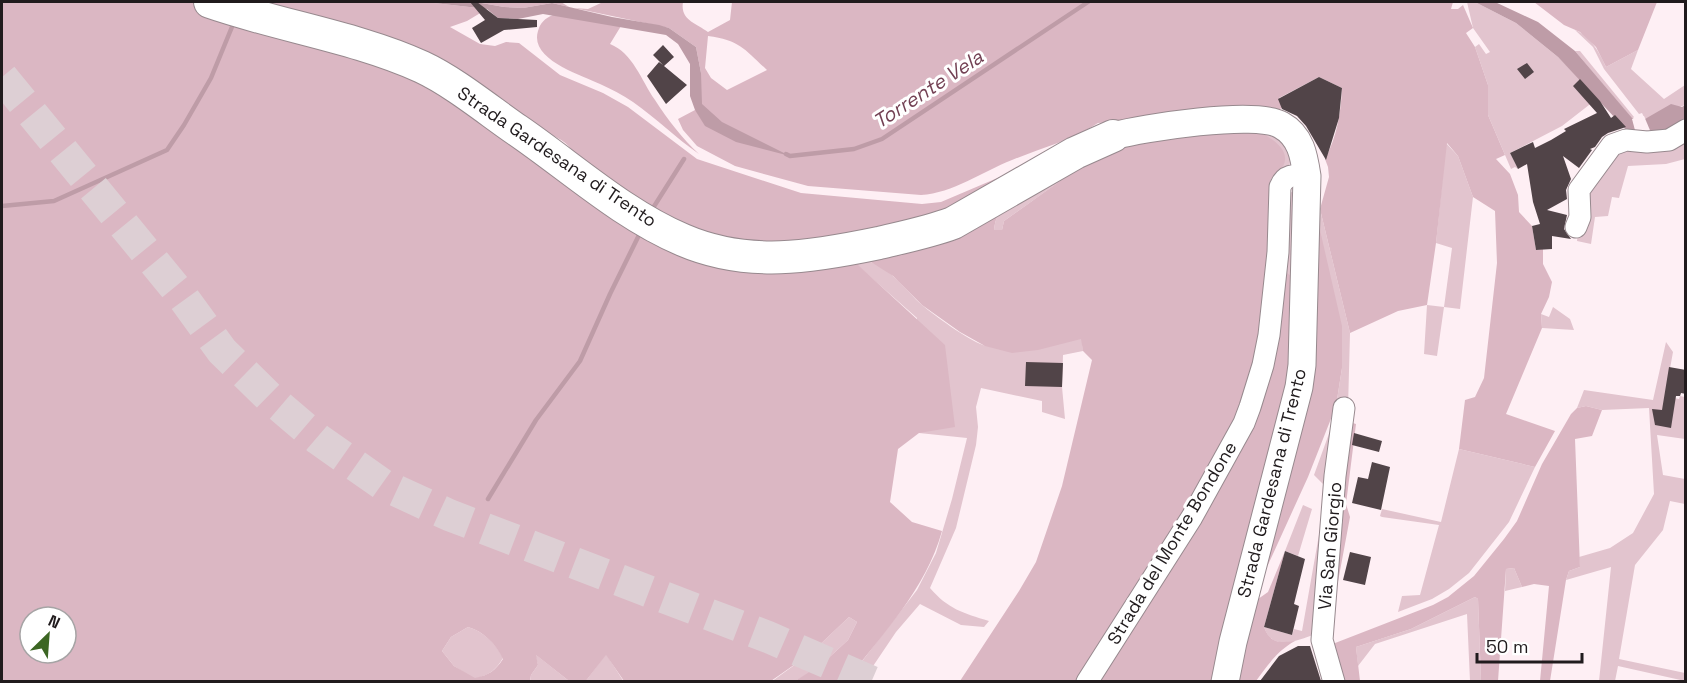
<svg xmlns="http://www.w3.org/2000/svg" width="1687" height="683" viewBox="0 0 1687 683" font-family="'Space Grotesk',sans-serif">
<style>
.green{fill:#e2c4ce}
.forest{fill:#dbb7c3;fill-rule:evenodd}
.water{fill:#be9ca7}
.pier{fill:#feeff4}
.lines{fill:none;stroke-linecap:round;stroke-linejoin:round}
.stream{stroke:#be9ca7;stroke-width:4.5}
.building{fill:#514448}
.highway-tunnel{stroke:#ddcfd4;stroke-width:32;stroke-dasharray:32 16;stroke-linecap:butt}
.minor-casing{stroke:#97898e;stroke-width:23}
.major-casing{stroke:#97898e;stroke-width:29}
.highway-casing{stroke:#97898e;stroke-width:34}
.minor{stroke:#fff;stroke-width:21}
.major{stroke:#fff;stroke-width:27}
.highway{stroke:#fff;stroke-width:32}
.labels{text-anchor:middle;stroke-width:6;stroke-linejoin:round;paint-order:stroke}
.street-label{font-size:18px;fill:#201b1d;stroke:#fff}
.water-label{font-size:20px;font-style:italic;fill:#734154;stroke:#fff}
</style>
<rect width="100%" height="100%" fill="#feeff4"/>
<path class="green" d="M1467,2H1475L1516,23L1558,57L1598,98L1562,126L1510,153L1518,169L1515,167L1511,169L1488,115V85L1475,47L1479,44L1486,54L1490,52L1473,28Z
M1575,30C1591,36 1599,52 1606,67L1638,50L1631,69L1664,99L1685,85V105L1645,119L1642,113L1639,114L1604,69L1593,47Z
M1575,51H1580L1634,117L1632,119Z
M1253,129L1281,133L1292,161L1287,167L1278,172C1297,152 1268,137 1253,129Z
M1685,139V159L1666,164L1628,166L1619,198L1612,197L1608,216L1595,217L1591,244L1577,241L1584,188L1624,146C1650,159 1661,150 1685,139Z
M1446,143L1458,156L1473,197L1460,309L1444,307L1437,356L1424,354L1427,305L1444,307L1452,248L1436,243Z
M1075,161L1080,167L1004,221L1002,230H994C996,217 997,213 1011,209Z
M1292,192L1296,193V306L1286,272L1289,193Z
M1320,209L1350,333L1348,408L1336,406L1342,368L1317,217Z
M864,261C886,262 906,291 922,305C934,315 968,340 983,345C991,348 1064,335 1078,333L1082,339L1083,351L1063,355L1062,387L1065,419L1042,412V401L981,388L976,407L978,427L976,445L956,528L930,588C948,609 963,613 989,621L984,627L961,625L920,604L896,632L863,681L846,682L917,590L936,553L952,499L967,438L919,433L917,318L857,265Z
M1553,307L1570,319L1574,330L1542,328L1541,314L1549,317Z
M1666,342L1673,352L1665,396L1679,399L1680,396L1685,397V439L1657,435L1663,475L1685,479V504L1670,501L1663,530L1635,565L1619,659L1685,673V681L1618,666L1615,681H1599L1611,567L1566,580L1569,571L1580,567L1579,557L1610,548L1633,533L1654,494L1649,408L1602,410L1586,406L1577,408L1584,390L1653,400Z
M1331,428L1327,488L1314,475Z
M1459,449L1535,467L1509,522L1469,573L1449,589L1432,599L1398,612L1402,596L1420,595L1439,525L1382,517L1380,516L1382,509L1441,522Z
M1326,495L1316,634C1297,640 1273,653 1264,627L1292,635L1294,629L1302,631Z
M1303,505L1312,509L1298,556L1285,551Z
M1514,568L1522,587L1505,591L1506,569Z
M1475,597L1478,599L1481,681H1470L1467,614L1375,644L1358,666L1356,647L1411,629Z
M849,617L857,622L848,640L822,664L806,675L795,681L771,682L811,653Z
M468,627C483,631 496,644 503,658C495,671 489,675 474,679L454,666L442,651L451,637Z
M535,654L569,681L530,682L531,675L538,665Z
M606,654L624,682H585Z"/>
<path class="forest" d="M2,2H198L392,63L629,218L831,259L1075,161L1011,209C997,213 996,217 994,230H1002L1004,221L1109,146L1253,128C1265,135 1293,148 1283,166C1279,172 1273,175 1270,181L1271,243L1262,335L1236,421L1210,471L1079,681H960L1019,591L1036,562L1062,486L1092,360L1083,351L1081,339L1038,350L1012,353L985,346L960,332L922,305L893,276L871,262L864,261L858,265L945,345L955,427L919,433L898,449L890,502L912,522L942,531C926,589 882,635 846,681H795L822,664L848,640L857,622L849,617L811,653L771,681H624L606,655L585,682L569,681L536,655L538,665L531,675L530,681H2ZM30,617H66V653H30ZM468,627C483,631 496,644 503,659C495,671 489,675 475,678L454,666L442,651L451,637Z
M247,2H434V3L487,9L467,21L450,27L480,44L495,46L506,42L519,43L560,75L603,93L628,107L697,159L801,193L922,204L941,202L1077,144L957,211L799,249L697,236L627,192L572,150C564,139 552,136 541,129C507,107 477,81 442,60Z
M476,2H561L569,7L552,3L523,8L504,7Z
M603,2H683C680,20 696,23 708,32L730,20L732,2H1453L1451,9H1458L1463,5L1473,28L1466,33L1475,47L1488,85V115L1505,155L1496,159L1510,174L1518,195L1519,212L1532,226L1536,250L1543,249V264L1552,282L1549,297L1541,314L1542,328L1506,414L1555,431L1535,467L1459,449L1465,400L1475,397L1484,378L1497,263L1495,211L1473,197L1458,156L1447,143L1436,243L1427,305L1398,311L1350,333L1320,209L1329,177L1328,167L1325,159C1337,137 1341,112 1342,88L1319,77L1279,98L1282,108L1275,111L1098,123C1071,141 1041,148 1012,160C982,172 953,193 921,195L808,186L735,166L697,146L683,130L678,119L695,110L700,112L701,73L696,47L669,28L574,8L588,9ZM708,36C740,40 745,50 767,70L727,90L711,78L705,68Z
M1534,2H1657L1638,50L1606,67L1596,47L1580,32L1564,25Z
M553,15L621,26L610,44C633,53 641,80 655,100C668,120 682,138 699,154C676,138 656,118 633,102C623,95 611,89 600,84C582,75 529,60 538,31C540,23 545,18 553,15Z
M1317,217L1342,326V368L1336,406L1308,477L1267,567L1285,480Z
M1286,272L1292,277L1295,368L1219,681L1098,682L1221,478Z
M1586,406L1602,410L1592,436L1575,439L1580,567L1569,571L1566,580L1550,681H1540L1549,586L1534,584L1522,587L1514,568L1506,569L1498,681H1481L1478,599L1475,597L1411,629L1356,647L1360,681H1340L1330,645L1433,605L1448,597L1474,576L1504,539L1517,521L1542,464L1571,414L1577,408Z
M1346,421L1356,424L1346,504L1350,517L1332,614Z
M1285,551L1264,627C1270,643 1279,643 1295,641C1278,650 1267,666 1256,681L1232,682L1251,604L1268,592Z"/>
<path class="water" d="M425,2H476L504,7L523,8L552,3L612,17L659,25L669,28L696,47L701,73L702,104L722,122L790,156L736,142L705,126L695,110L690,96V64L678,44L666,35L543,14L518,19L498,18L487,9Z
M1475,2H1495L1538,22L1575,51L1632,118L1645,119L1671,104L1682,107L1685,105V124L1680,129L1631,135L1558,57L1516,23Z"/>
<path class="pier" d="M1637,116H1644L1652,135L1636,134L1632,119Z"/>
<g class="lines">
<path class="stream" d="M786,154L790,156L854,149L882,139L1088,2
M2,206L54,201L167,150L184,125L211,78L234,22
M653,208L684,159
M488,499L536,420L580,361L610,294L640,233"/>
</g>
<path class="building" d="M470,2H477L498,18L537,20V27L504,30L481,43L472,28L485,20Z
M663,45L674,57L664,66L687,85L666,104L647,76L659,62L663,65L653,55Z
M1527,63L1534,72L1525,79L1517,69Z
M1319,77L1342,88L1339,118L1326,160L1306,126L1297,116L1282,109L1278,99Z
M1580,79L1600,101L1611,118L1615,115L1626,127L1608,133L1602,137L1595,147L1590,149L1592,150L1579,168L1563,156L1571,179L1566,190L1567,199L1547,210L1567,215L1564,229L1571,239L1552,236V249L1536,250L1532,226L1540,224L1533,202L1527,164L1518,169L1510,153L1533,142L1535,148L1551,140L1566,131L1564,129L1597,113L1573,86Z
M1026,362L1063,363L1062,387L1025,386Z
M1669,367L1686,370V394L1681,393L1680,396H1676L1671,428L1655,425L1652,409L1662,410Z
M1354,433L1382,441L1379,452L1352,445Z
M1372,462L1390,467L1381,510L1352,503L1358,477L1368,479Z
M1285,551L1305,559L1294,604L1299,606L1292,635L1264,627Z
M1350,552L1371,557L1365,585L1343,580Z
M1298,646H1310L1321,681H1260L1279,656Z"/>
<g class="lines">
<path class="highway-tunnel" d="M2,77L182,296L222,351L270,398L318,439L382,484L449,515L768,637L872,682"/>
<g class="minor-casing">
<path id="minor" d="M1576,227L1580,217L1579,190L1612,145L1626,140L1647,142L1669,140L1686,130
M1087,682L1192,517L1244,423L1250,407L1263,365L1269,335L1278,252L1280,187C1285,174 1294,175 1307,176
M1334,682L1322,640L1335,476L1344,408"/>
</g>
<g class="major-casing">
<path id="major" d="M1113,136C1143,128 1256,110 1281,125C1301,136 1304,156 1307,176L1302,365L1299,387L1233,642L1225,682"/>
</g>
<g class="highway-casing">
<path id="highway" d="M210,2C279,26 356,37 422,67C454,82 488,110 517,130C571,167 622,214 683,240C748,268 812,257 879,243C904,237 929,232 953,223L1075,153L1113,136"/>
</g>
<use href="#minor" class="minor"/>
<use href="#major" class="major"/>
<use href="#highway" class="highway"/>
</g>
<g class="labels">
<g class="street-label">
<text transform="translate(557 157) rotate(34)" y="6">Strada Gardesana di Trento</text>
<text transform="translate(1272 483) rotate(-76)" y="6">Strada Gardesana di Trento</text>
<text transform="translate(1172 543) rotate(-59)" y="6">Strada del Monte Bondone</text>
<text transform="translate(1330 546) rotate(-85)" y="6">Via San Giorgio</text>
</g>
<g class="water-label">
<text transform="translate(928 89) rotate(-33)" y="7">Torrente Vela</text>
</g>
</g>
<rect width="1687" height="683" fill="none" stroke="#201b1d" stroke-width="6"/>
<g transform="translate(48 635) rotate(25)"><circle r="28" fill="#ffffff" stroke="#a6a4a5" stroke-width="1.5"/>
<path d="M0-4.5L10 22L0 15L-10 22Z" fill="#3c6623"/>
<text y="-9" font-size="16" font-weight="bold" text-anchor="middle" fill="#201b1d">N</text>
</g>
<path d="M1477 653v9h105v-9" fill="none" stroke="#201b1d" stroke-width="3"/>
<text x="1486" y="653" font-size="18" fill="#201b1d" stroke="#ffffff" stroke-width="4.5" paint-order="stroke">50 m</text>
</svg>
